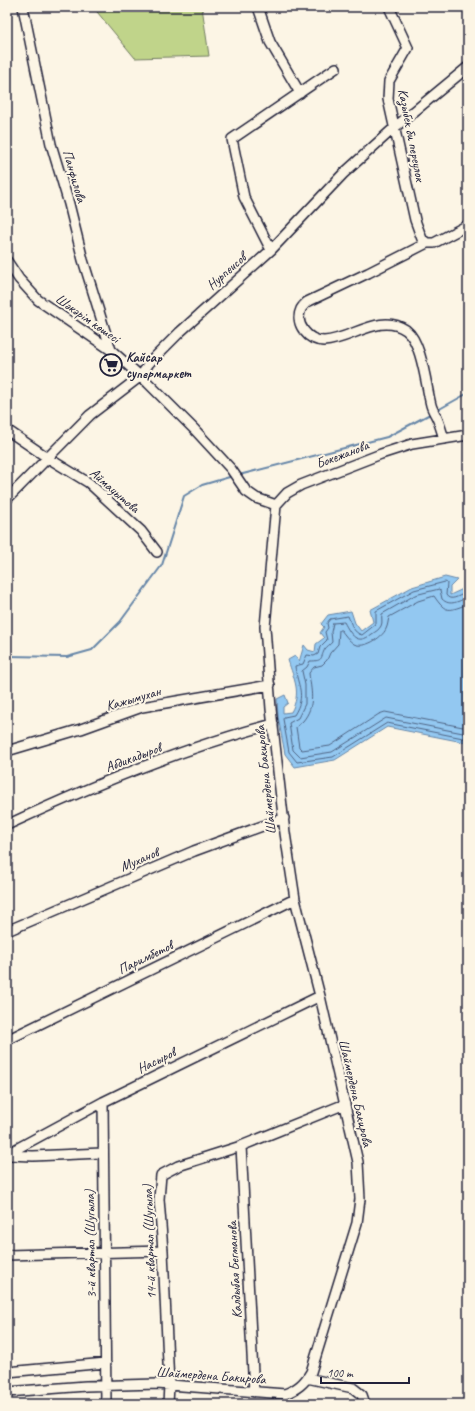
<svg xmlns="http://www.w3.org/2000/svg" width="475" height="1411" viewBox="0 0 475 1411" font-family="Caveat,sans-serif">
<style>
.green{fill:#c0d48a;stroke:#717b62}
.water{fill:#93c8f1;stroke:#6686a8}
.lines{fill:none;stroke-linecap:round;stroke-linejoin:round}
.shore{stroke:#4f6484;stroke-width:1}
.stream{stroke:#6686a8;stroke-width:2}
.minor-casing{stroke:#22223b;stroke-width:12}
.minor{stroke:#fcf5e5;stroke-width:9}
.labels{text-anchor:middle;stroke-width:4;stroke-linejoin:round;paint-order:stroke}
.street-label{font-size:14px;fill:#22223b;stroke:#fcf5e5}
.poi-label{font-size:14px;font-weight:bold;fill:#22223b;stroke:#fcf5e5;text-anchor:start}
</style>
<rect width="100%" height="100%" fill="#fcf5e5"/>
<filter id="ink" filterUnits="userSpaceOnUse"><feTurbulence type="fractalNoise" baseFrequency=".025" numOctaves="2"/><feDisplacementMap in="SourceGraphic" scale="8" xChannelSelector="R" yChannelSelector="G"/><feConvolveMatrix kernelMatrix="1 2 1 2 8 2 1 2 1" color-interpolation-filters="sRGB"/></filter>
<g filter="url(#ink)">
<path class="green" d="M93,7H202L209,56L135,58Z"/>
<path class="water" d="M467,573H468V743L387,727L335,760L295,767L285,754L278,717L277,699L285,695L288,703L283,707V713L291,712C302,692 294,680 288,660L295,656L299,662L304,645L308,650L315,652L316,644L324,638L320,633L324,627L321,624L328,615L351,611L355,623L361,631L373,622L370,610L412,587L445,577L457,580L450,587V595L463,589Z"/>
<g class="lines">
<path class="shore" d="M468,586L465,593C459,596 450,602 446,595L447,583L445,582L414,590L376,611V624L362,635C353,633 351,623 348,616L330,619L327,623L328,628L325,632L327,640L320,647L318,654L314,656L307,655L303,664L295,666C297,686 307,694 294,715L284,717L283,719L289,752L297,762L333,757L387,723L468,739
M468,597C459,601 450,607 442,599L440,590L439,589L415,595L382,614C381,618 383,622 381,626C379,630 375,632 372,634C357,646 351,635 344,622L333,623L331,632L332,642C330,645 327,646 325,649C320,658 324,661 310,661L307,667L302,671L305,685V704L298,718L289,723L293,750L300,757L332,752L386,718L468,734
M468,604C449,611 446,614 434,596L418,601L389,617C388,621 388,625 386,629C382,638 364,649 354,644C349,641 345,635 341,630H339L338,644L330,653L327,660L322,665L314,667L309,673C311,691 316,705 303,721C301,723 298,725 296,727L299,747L302,750L330,746L379,714L385,712L468,728"/>
<path class="stream" d="M436,411L468,393
M239,475L387,437L432,413
M7,656L67,657L92,650L120,622L162,565L184,496L202,485L233,476"/>
<g class="minor-casing">
<path id="minor" d="M23,7L51,144L69,204L83,260L111,350
M258,7L270,42L300,93
M389,7L408,48L389,81L388,99L415,220L422,239L427,243H434L468,225
M427,243L368,273L307,302C305,304 302,307 301,309C294,324 308,341 324,341C351,340 380,312 406,330C422,342 426,386 431,405C432,409 435,414 437,418C440,425 442,432 444,439
M271,250L244,197L232,139L336,68
M7,261L19,279L38,300L111,350L148,383L195,430L231,469L246,491L256,498L276,505
M7,430L48,458L89,483L141,531L157,552
M7,499L90,415L141,376L149,363L180,332L271,250L343,174L394,128L468,67
M276,505L287,493L301,485L381,454L412,444L468,435
M7,751L81,729L142,707L270,685
M7,825C93,785 182,748 273,724
M7,931L194,851L284,818
M7,1040L295,899
M103,1102L106,1404
M241,1146L254,1392
M7,1154L103,1102L320,996
M7,1155L33,1156L102,1153
M7,1255L163,1251
M7,1372L106,1363
M307,1378L353,1388L362,1395L365,1404
M7,1392L86,1386L157,1384L285,1394C297,1389 304,1384 311,1372L357,1223L360,1199L358,1162L320,996L295,899L285,833L271,709L265,627L276,505
M168,1404L169,1385L163,1251L159,1199L161,1175L178,1166L241,1146L345,1104"/>
</g>
<use href="#minor" class="minor"/>
</g>
</g>
<defs>
<g id="supermarket-ring" transform="scale(1.15)"><circle r="9.5" fill="#fcf5e5" stroke="#22223b" stroke-width="1.5"/><path d="M-6-5.5h2.5l.6 2H6L4.5 2H-2.5L-4.4-4H-6ZM-1.5 3.2a1.3 1.3 0 1 0 .1 0ZM3 3.2a1.3 1.3 0 1 0 .1 0Z" fill="#22223b"/></g>
</defs>
<g fill-rule="evenodd">
<use href="#supermarket-ring" x="111" y="365"/>
</g>
<g class="labels">
<g class="street-label">
<text transform="translate(412 135) rotate(79)" y="5">Казыбек би переулок</text>
<text transform="translate(75 176) rotate(74)" y="5">Панфилова</text>
<text transform="translate(226 271) rotate(-42)" y="5">Нурпеисов</text>
<text transform="translate(88 318) rotate(35)" y="5">Шәкәрім көшесі</text>
<text transform="translate(342 454) rotate(-21)" y="5">Бокежанова</text>
<text transform="translate(115 490) rotate(41)" y="5">Аймауытова</text>
<text transform="translate(133 698) rotate(-16)" y="5">Кажымухан</text>
<text transform="translate(133 757) rotate(-21)" y="5">Абдикадыров</text>
<text transform="translate(265 780) rotate(-96)" y="5">Шаймердена Бакирова</text>
<text transform="translate(139 859) rotate(-23)" y="5">Муханов</text>
<text transform="translate(145 957) rotate(-26)" y="5">Паримбетов</text>
<text transform="translate(156 1060) rotate(-26)" y="5">Насыров</text>
<text transform="translate(356 1093) rotate(77)" y="5">Шаймердена Бакирова</text>
<text transform="translate(149 1242) rotate(-92)" y="5">14-й квартал (Шугыла)</text>
<text transform="translate(90 1244) rotate(-91)" y="5">3-й квартал (Шугыла)</text>
<text transform="translate(234 1270) rotate(-93)" y="5">Калдыбая Бегманова</text>
<text transform="translate(211 1375) rotate(4)" y="5">Шаймердена Бакирова</text>
</g>
<g class="poi-label">
<text x="126" y="362">Кайсар<tspan x="126" dy="16">супермаркет</tspan></text>
</g>
</g>
<rect width="475" height="1411" fill="none" stroke="#fcf5e5" stroke-width="24"/>
<rect x="12" y="12" width="451" height="1387" fill="none" stroke="#22223b" stroke-width="1.5" filter="url(#ink)"/>
<path d="M321 1377v6h88v-6" fill="none" stroke="#22223b" stroke-width="2"/>
<text x="327" y="1377" font-size="12" fill="#22223b" stroke="#fcf5e5" stroke-width="3" paint-order="stroke">100 m</text>
</svg>
